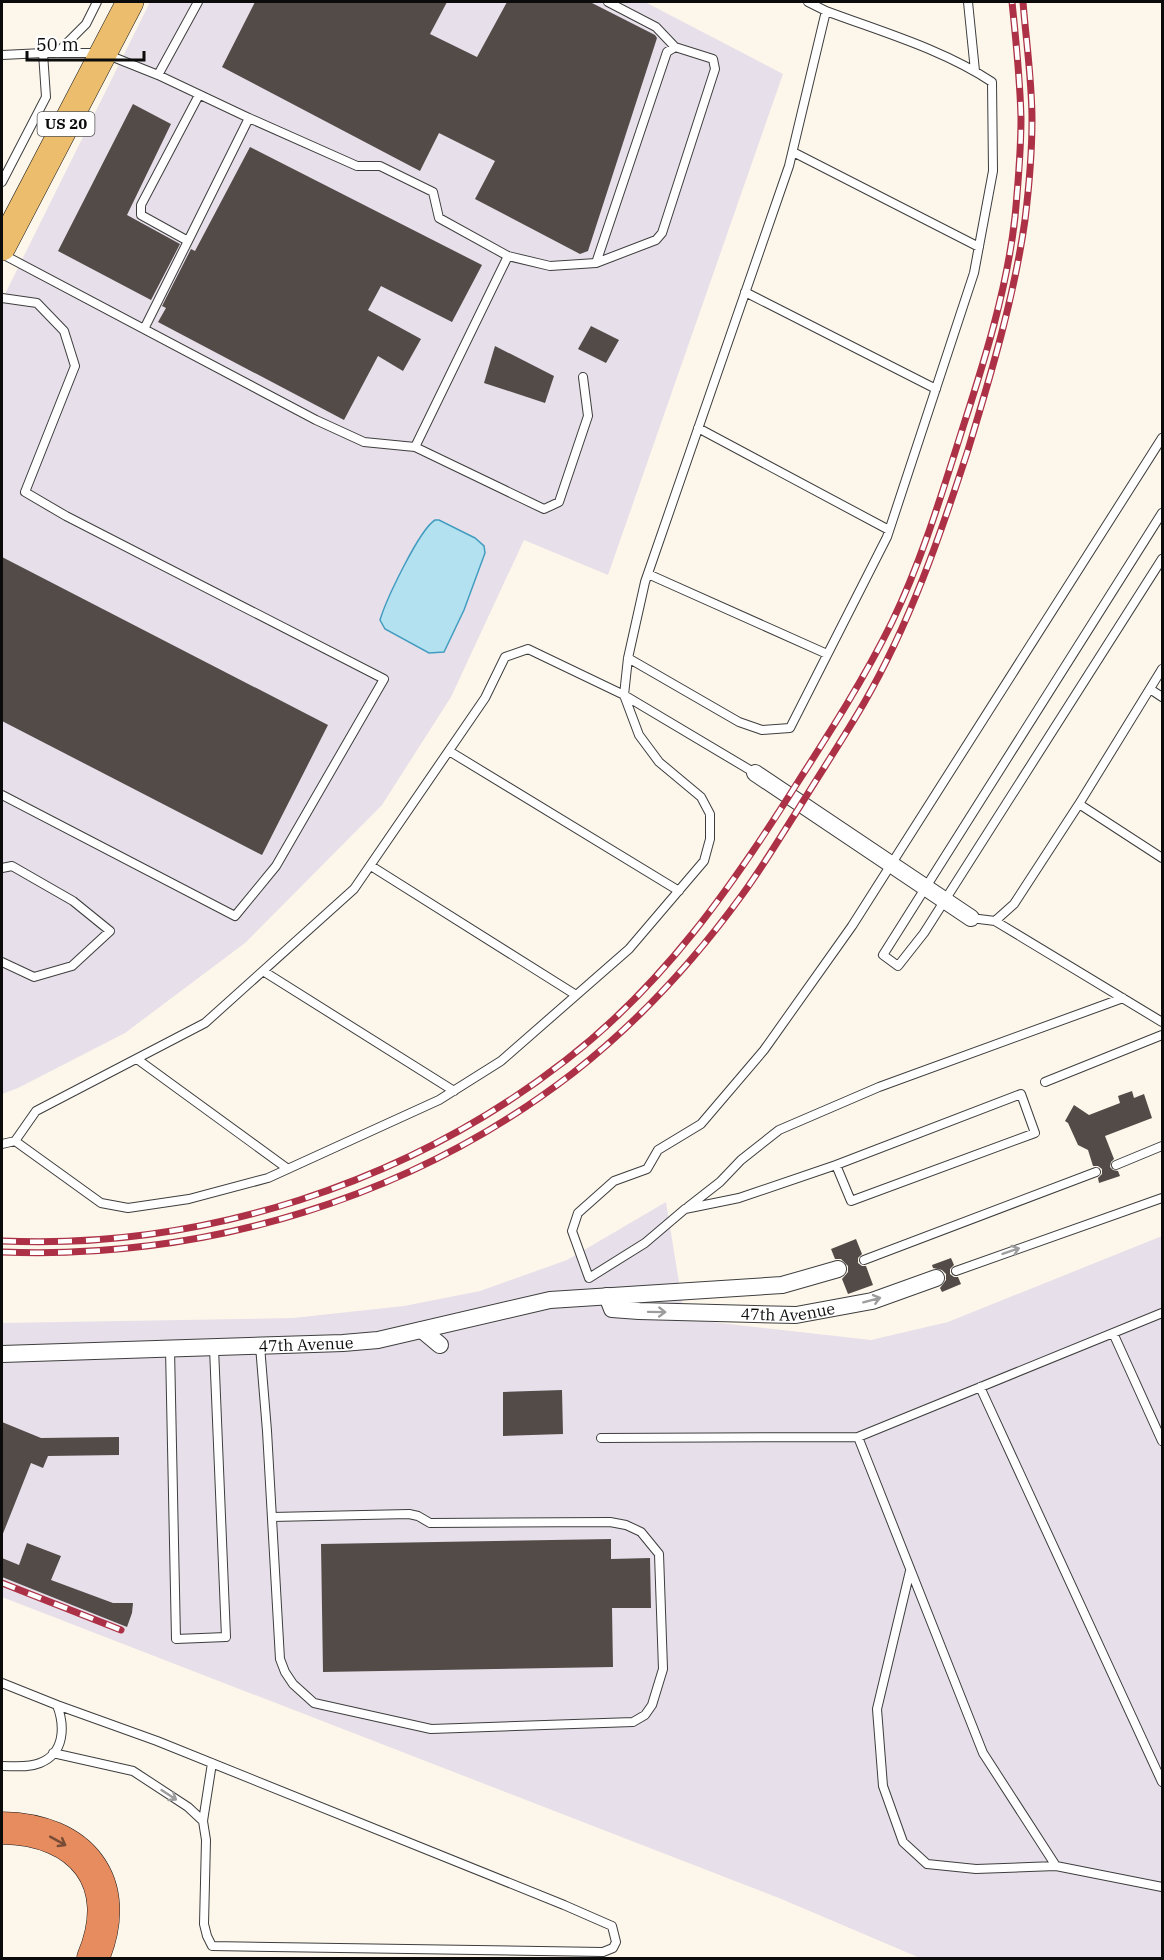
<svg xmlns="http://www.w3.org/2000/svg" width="1164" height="1960" viewBox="0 0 1164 1960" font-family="'IBM Plex Serif',serif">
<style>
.industrial{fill:#e7dfe9}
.water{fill:#b4e1f0;stroke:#429dc0;stroke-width:1.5}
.building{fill:#524b48}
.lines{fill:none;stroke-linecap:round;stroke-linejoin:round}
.lane-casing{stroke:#3e3e3e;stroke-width:10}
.street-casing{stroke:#3e3e3e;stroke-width:18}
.primary-casing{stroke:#1c1c1c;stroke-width:28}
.highway-casing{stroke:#1c1c1c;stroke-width:33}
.lane{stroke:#fff;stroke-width:8}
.street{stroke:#fff;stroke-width:16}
.primary{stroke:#ebbd6c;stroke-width:27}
.highway{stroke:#e68c5f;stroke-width:32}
.rail-casing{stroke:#ad3146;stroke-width:7}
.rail{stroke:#fff;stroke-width:4.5;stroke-dasharray:14;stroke-linecap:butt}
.oneway{stroke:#9d9d9d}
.oneway2{stroke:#784c35}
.labels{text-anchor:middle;stroke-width:6;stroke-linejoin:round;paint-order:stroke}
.shield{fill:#fff;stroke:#545454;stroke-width:1.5}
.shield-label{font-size:15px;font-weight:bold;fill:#0b0b0b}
.street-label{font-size:16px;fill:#0b0b0b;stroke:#fff}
</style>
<rect width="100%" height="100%" fill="#fdf7eb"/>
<path class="industrial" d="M150,2H645L783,74L608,575L524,540L451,697L382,805L245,943L125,1033L18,1088L2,1094V300Z
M666,1202L685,1319L871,1340L948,1322L1162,1236V1958H920L779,1898L2,1597V1323L293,1318L404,1306L480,1291L567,1260Z"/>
<path class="water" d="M435,520H439L475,538L484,546L485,553L464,610L444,652L429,653L385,629L380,620C386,600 419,530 435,520Z"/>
<path class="building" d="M255,2H447L430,34L477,57L507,2H590L655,35L657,38L588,251L580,254L475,199L495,161L439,133L420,171L222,67Z
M133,104L171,124L127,215L180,244L151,300L58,251Z
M250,147L482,265L452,322L381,286L368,310L421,339L403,371L378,356L344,420L158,322L166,308L162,306L191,249L195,251Z
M591,326L619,340L606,363L578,349Z
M495,346L554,376L545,403L484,383Z
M2,557L328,725L262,855L2,721Z
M1132,1091L1134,1098L1144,1094L1152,1118L1105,1136L1114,1159L1111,1162L1110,1167L1113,1170L1118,1171L1120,1176L1099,1183L1098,1178L1102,1174V1169L1098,1166H1093L1088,1150L1078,1145L1068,1123L1065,1121L1074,1105L1089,1115L1120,1103L1118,1096Z
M856,1239L862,1254L858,1258V1263L862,1266H866L873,1285L848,1294L842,1279L848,1272V1266L841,1259H835L831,1249Z
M951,1258L954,1265L950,1269V1274L954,1277H958L961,1284L942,1292L940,1288L946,1280V1274L942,1270L933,1268L932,1265Z
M562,1390L563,1434L503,1436V1392Z
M2,1422L41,1438L119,1437V1455L48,1456L43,1468L31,1463L2,1536Z
M611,1539V1559L650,1558L651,1608H612L613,1667L323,1672L321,1544Z
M27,1543L61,1556L51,1580L113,1603H133L132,1613L127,1627L2,1577V1558L19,1565Z"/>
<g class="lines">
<g class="lane-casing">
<path id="lane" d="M608,2L656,27L675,47
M808,2L826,11
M968,2L975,71
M57,53L86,24L97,2
M2,55L43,53H103L158,75L249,118L188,241L141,215V205L199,95
M158,75L198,2
M249,118L357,166H380L433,192L439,218L508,256L550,266L596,263L656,240L662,233L715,69L713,59L675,47L667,52L596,263
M793,152L979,247
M2,182L46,97L43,53
M2,254L316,420L364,442L415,447L544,509L559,502L588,416L583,377
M745,292L936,389
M2,298L37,303L64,331L75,366L25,492L66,516L384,679L276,866L235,916L2,795
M144,329L188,241
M698,428L889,530
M415,447L508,256
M1162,513L883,955L898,966L924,933L1162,559
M648,574L827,654
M628,658L739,722L762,730L790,728L887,537L974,273L993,171L992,82C942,49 882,32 826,11L789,166L645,582L628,658L624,695L528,649L505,657L485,698L354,889L205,1023L36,1111L15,1141L101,1203L128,1208L189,1199L268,1178L439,1100L501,1061L629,949L704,861L710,839V814L701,797L659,762L639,735L624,695L755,773
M1150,689L1162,697
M449,751L679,891
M1079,804L1162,669
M371,866L576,995
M2,868L12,866L73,901L110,931L72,966L34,977L2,962
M971,918L995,921L1014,904L1079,804L1162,858
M995,921L1162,1022
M263,971L454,1091
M137,1059L288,1169
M1045,1082L1162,1035
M2,1144L15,1141
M836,1165L851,1201L1035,1133L1021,1094L836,1165L739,1198L685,1209L645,1243L589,1278L572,1231L578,1213L614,1181L647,1169L658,1150L701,1124L764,1050L852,926L1162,438
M1116,1165L1162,1146
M688,1207L720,1182L741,1160L779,1130L879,1087L1123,998
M864,1260L1096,1172
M956,1271L1162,1198
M1113,1333L1162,1441
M260,1346L267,1431L280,1659L285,1672L293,1684L314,1703L431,1729L633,1722L645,1715L652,1705L663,1669L659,1554L641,1532L626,1525L610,1522L430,1523L418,1516L409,1514L272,1517
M170,1349L176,1639L226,1637L214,1348
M980,1387L1162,1782
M858,1437L983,1753L1056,1866L1162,1887
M601,1438L858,1437L1162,1313
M910,1571L877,1709L883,1786L903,1842L927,1864L976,1869L1056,1866
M2,1683L57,1705C65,1726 65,1753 40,1763C28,1768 14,1766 2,1766
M57,1705L157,1741L564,1905L612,1926L616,1942L613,1948L603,1952L212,1946L207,1936L204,1924L206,1840L203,1821L212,1763
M53,1753L133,1771L188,1807L203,1821"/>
</g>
<g class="street-casing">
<g id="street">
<path d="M755,773L971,918"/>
<path id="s1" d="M607,1296L612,1309L639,1311L796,1315L872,1301L936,1278"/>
<path d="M422,1330L440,1345"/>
<path id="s2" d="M2,1354L343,1343L378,1340L550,1300L782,1285L838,1269"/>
</g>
</g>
<g class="primary-casing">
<path id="primary" d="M2,247L130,2"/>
</g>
<g class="highway-casing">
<path id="highway" d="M2,1828C81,1829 125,1882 93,1958"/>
</g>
<use href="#lane" class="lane"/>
<use href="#street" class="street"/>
<use href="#primary" class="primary"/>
<use href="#highway" class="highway"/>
<g class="rail-casing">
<path id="rail" d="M2,1241C202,1250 408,1183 566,1060C663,985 731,888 796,785C830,732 864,679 892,622C922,560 942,493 963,427C985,359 1007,289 1015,217C1018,185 1021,151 1021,118C1020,80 1016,40 1012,2
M2,1252C206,1260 411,1198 573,1073C637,1023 694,961 742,895C762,868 779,839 797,811C819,775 843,739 864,703C910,623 940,536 968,450C991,374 1014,298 1025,220C1029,187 1032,152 1032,120C1032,81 1026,40 1023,2
M2,1583L121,1630"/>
</g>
<use href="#rail" class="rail"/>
</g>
<defs><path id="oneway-shaft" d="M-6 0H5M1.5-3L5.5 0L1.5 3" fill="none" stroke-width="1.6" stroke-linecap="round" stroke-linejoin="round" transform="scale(1.5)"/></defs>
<g class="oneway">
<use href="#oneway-shaft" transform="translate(1011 1251) rotate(-19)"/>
<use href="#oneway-shaft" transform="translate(872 1300) rotate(-15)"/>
<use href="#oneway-shaft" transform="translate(657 1312) rotate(1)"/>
<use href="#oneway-shaft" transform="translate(169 1795) rotate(33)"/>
</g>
<use class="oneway2" href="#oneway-shaft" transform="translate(58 1841) rotate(29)"/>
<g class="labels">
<rect class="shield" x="37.5" y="112" width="57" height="24" rx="4.5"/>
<g class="shield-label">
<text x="66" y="129">US 20</text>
</g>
<g class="street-label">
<text dy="6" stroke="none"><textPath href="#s1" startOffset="190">47th Avenue</textPath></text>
<text dy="6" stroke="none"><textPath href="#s2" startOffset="304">47th Avenue</textPath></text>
</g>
</g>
<rect width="1164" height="1960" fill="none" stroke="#0b0b0b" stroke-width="6"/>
<path d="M27 51v9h117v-9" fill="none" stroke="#0b0b0b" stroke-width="3"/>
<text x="36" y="51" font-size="18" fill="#0b0b0b" stroke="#ffffff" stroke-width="4.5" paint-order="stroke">50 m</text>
</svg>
